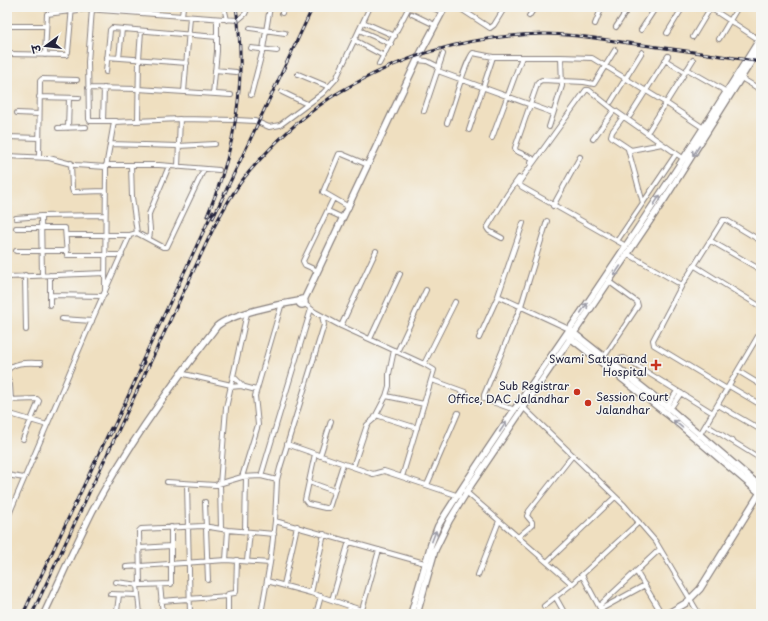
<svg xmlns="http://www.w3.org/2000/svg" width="768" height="621" viewBox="0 0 768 621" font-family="'Playpen Sans','Playpen Sans Deva',sans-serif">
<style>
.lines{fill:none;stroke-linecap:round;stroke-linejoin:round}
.street-casing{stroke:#88807e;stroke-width:6}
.secondary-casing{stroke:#88807e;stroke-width:8}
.street{stroke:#fff;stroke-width:4}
.secondary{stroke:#fff;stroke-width:5.5}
.rail-casing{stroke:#22223b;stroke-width:3}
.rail{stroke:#f6f6f2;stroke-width:1.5;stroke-dasharray:4.5;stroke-linecap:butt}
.oneway{stroke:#9c9ca7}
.poi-dot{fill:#c8321e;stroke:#f6f6f2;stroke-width:1.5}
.labels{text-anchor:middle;stroke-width:3;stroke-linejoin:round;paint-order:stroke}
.poi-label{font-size:11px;fill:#22223b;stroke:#f6f6f2;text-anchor:end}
</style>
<rect width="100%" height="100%" fill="#f6f6f2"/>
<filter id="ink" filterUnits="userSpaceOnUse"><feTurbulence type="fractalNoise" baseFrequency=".025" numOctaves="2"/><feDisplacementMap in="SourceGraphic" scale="8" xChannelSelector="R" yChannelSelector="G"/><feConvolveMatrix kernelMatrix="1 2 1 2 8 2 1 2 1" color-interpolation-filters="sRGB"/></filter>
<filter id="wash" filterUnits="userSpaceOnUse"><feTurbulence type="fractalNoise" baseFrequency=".012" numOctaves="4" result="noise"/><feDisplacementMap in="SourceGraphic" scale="16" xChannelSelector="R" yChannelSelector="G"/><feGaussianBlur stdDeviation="0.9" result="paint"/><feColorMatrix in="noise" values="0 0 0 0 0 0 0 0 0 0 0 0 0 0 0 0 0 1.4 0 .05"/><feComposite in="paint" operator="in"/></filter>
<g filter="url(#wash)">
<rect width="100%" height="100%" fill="#efdfc0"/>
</g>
<g filter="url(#ink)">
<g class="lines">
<g class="street-casing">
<path id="street" d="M224,7L227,20
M431,7L442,12
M458,7L490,28L494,25L505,7
M709,7L761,41
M92,9L88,62L89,119L90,121H116
M282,13L284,7
M412,14L435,25
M182,16L183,7
M529,16L535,7
M363,22L395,36
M595,24L602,7
M7,26H46
M616,27L629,7
M250,28L285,33
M359,30L391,44
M641,30L656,7
M667,33L683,7
M693,37L711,7
M719,39L738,7
M354,40L384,56
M251,48L277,51
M7,54L66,55L68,52L72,7
M45,55L47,14L86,9L238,20L245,14L248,7
M107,57L187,63
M119,58L122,29
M417,60L427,61L439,67
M665,60L685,72
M379,64L409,7
M687,69L727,92
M215,70L236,72
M438,71L553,113
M106,72L110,30L112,28L217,37
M298,74L329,87
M741,78L761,90
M88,88L138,89L231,95
M184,92L190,17
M282,92L307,104
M213,94L217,51V19
M251,95L263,49L270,7
M39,97L79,98
M611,102L642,52
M424,111L443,54
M17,113L39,114
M8,116V137L39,138
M630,116L668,56
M623,117L612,132L611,136L613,138L631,150L662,144
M103,121L104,88
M138,121L139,59L141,31
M447,123C452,110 466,59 473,53L493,57H561L592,58L666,103L705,129
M549,127L562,86L561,57
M58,128L86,127
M68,128L69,98
M469,130L493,57
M649,130L693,60
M492,138L522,57
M593,139L614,110
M110,144L178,146L215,144
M628,149L643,203
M7,156L49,158L75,165L106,167
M39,157L40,81L42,79L77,80
M71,163L72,189L73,192L105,191
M531,163L532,160V158L516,151L515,148L538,82L542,80L584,82L594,84L615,50
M106,165H159L219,170
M131,165L132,197L137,233
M178,167L180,119
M553,206L580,157
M349,207L323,192L339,154H342L368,165
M328,211L343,218
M16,218L41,216
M16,228H65L67,255H122
M66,235H130
M149,238C152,228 148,223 149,214L169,166
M502,238L489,231L487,228L507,195L519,178
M617,241L676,154
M711,241L761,270
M626,246L522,187L519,184L520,181L586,90H589L614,110L684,159
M16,251H66
M628,254L682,285
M695,266L761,307
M318,271L305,265L303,261L333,199
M25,275L26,330
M42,275L41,216L105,215
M50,275V305
M7,277L105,273
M105,293L106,167L114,122L180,119L236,120L255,121L269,127L280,125L323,93L336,79L370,7
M50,295L103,296
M498,296L569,329
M305,304L315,312L341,326L424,364L434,370L402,477
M62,319L92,321
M341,326L376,251
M479,338L498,296L523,223
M370,339L400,274
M397,352L426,290
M604,357L638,306L637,302L608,281
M424,364L455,302
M614,364L620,359L624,358L713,413
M7,371C14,361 29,363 41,363
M738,371L761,385
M180,373L231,385
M7,376L10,385L11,400
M233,376L244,387
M432,380L465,392
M729,386L761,405
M230,387L241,386L256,390
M727,389L654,345L653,340L682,285L723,220H726L761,241
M386,396L424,404
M7,400L37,399L39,401L23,439
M718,405L761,430
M522,406L624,505L656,542L699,614
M667,406L677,391
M670,409L681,393
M515,410L484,399V395L521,306L547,221
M7,413L47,425
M376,415L417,428
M706,425L761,459
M699,436L761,331
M287,444L373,474L384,471L459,496
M315,454L305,500L308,504L325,508H329L343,464
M320,456L331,421
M353,467L367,425L374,419L386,396L389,386V374L394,350
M7,475L24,478
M242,477L258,425L255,396L282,303
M277,480L261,476L311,309
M167,482L215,485L242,477L261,476
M309,482L334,491
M187,484L190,614
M427,485L458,413
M465,491L572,584
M205,502L208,580
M7,519L85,336L130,235L137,233L163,247H167L204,169
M275,521L428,564
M221,528L220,484L226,408L247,313
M245,531L246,477
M518,537L532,525V522L527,516L529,511L573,455
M140,548L171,546
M226,560L228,530
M247,561L250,532
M547,562L615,497
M126,567L226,560L270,563
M636,571L662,614
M478,575L499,521
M582,575L603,614
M267,581L311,593L373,614
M116,582L140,585L171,584V527
M137,585L140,614
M140,585L139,531L141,529L203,526L228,530L274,534
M160,585L163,614
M284,585L297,526
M311,593L324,534
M110,594L138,595
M556,598L565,614
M332,600L349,541
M161,601L228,596
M544,606L572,584L639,522
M599,606L660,549
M601,609L645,585
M362,610L379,550
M107,614L117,611L119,595
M228,614V594L235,593L236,592L237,560
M261,614L270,563L275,521L277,480L280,468L324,325L323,320L322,316
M316,614L321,596
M348,614L350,606"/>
</g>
<g class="secondary-casing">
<path id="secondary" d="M299 302a3 3 0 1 1 6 0a3 3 0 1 1-6 0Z
M304,300L419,56L445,7
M571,331L670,409L761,487
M568,336L667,414L761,494
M44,614C60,580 75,546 92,512C127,446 171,385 217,326C231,314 280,304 299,301
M411,614L431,544L438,526C480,458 526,393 571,327C636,232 700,135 761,37
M417,614L435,550L449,521L471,485L664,200L761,46
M667,614L686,603L700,589L761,491"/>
</g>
<use href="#street" class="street"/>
<use href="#secondary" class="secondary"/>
<g class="rail-casing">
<path id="rail" d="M207,216C236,149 247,79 236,7
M213,218L313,7
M140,366L213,211
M110,435L144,362
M23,614L111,428
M32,614L214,227C224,208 235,188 249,172C272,145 298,120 327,100C335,94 345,89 354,84C412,52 478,35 545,34C573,34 601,39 628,43C673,49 717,55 761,62"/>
</g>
<use href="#rail" class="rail"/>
</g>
<defs><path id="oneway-shaft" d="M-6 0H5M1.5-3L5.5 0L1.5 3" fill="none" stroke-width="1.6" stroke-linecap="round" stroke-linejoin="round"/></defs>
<g class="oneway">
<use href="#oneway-shaft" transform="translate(696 151) rotate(123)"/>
<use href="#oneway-shaft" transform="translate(657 200) rotate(-56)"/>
<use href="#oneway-shaft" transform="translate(617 271) rotate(124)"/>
<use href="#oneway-shaft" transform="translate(584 308) rotate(-56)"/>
<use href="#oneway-shaft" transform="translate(678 424) rotate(-140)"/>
<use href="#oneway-shaft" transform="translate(503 427) rotate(-56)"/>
<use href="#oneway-shaft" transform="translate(434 536) rotate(-69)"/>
</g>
</g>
<g class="poi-dot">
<path d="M654 359h4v4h4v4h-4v4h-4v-4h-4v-4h4z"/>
<circle cx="577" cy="392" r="4"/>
<circle cx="588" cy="403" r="4"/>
</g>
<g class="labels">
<g class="poi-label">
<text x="647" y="363">Swami Satyanand<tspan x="647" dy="13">Hospital</tspan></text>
<text x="569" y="390">Sub Registrar<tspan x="569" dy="13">Office, DAC Jalandhar</tspan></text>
<text x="596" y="401" text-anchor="start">Session Court<tspan x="596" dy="13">Jalandhar</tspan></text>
</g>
</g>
<rect width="768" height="621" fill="none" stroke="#f6f6f2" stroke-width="24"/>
<g transform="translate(46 46) rotate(255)" stroke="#f6f6f2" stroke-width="3" paint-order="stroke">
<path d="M0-3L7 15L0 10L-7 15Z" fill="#22223b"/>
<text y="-6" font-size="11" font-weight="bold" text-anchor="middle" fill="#22223b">उ</text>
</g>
</svg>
